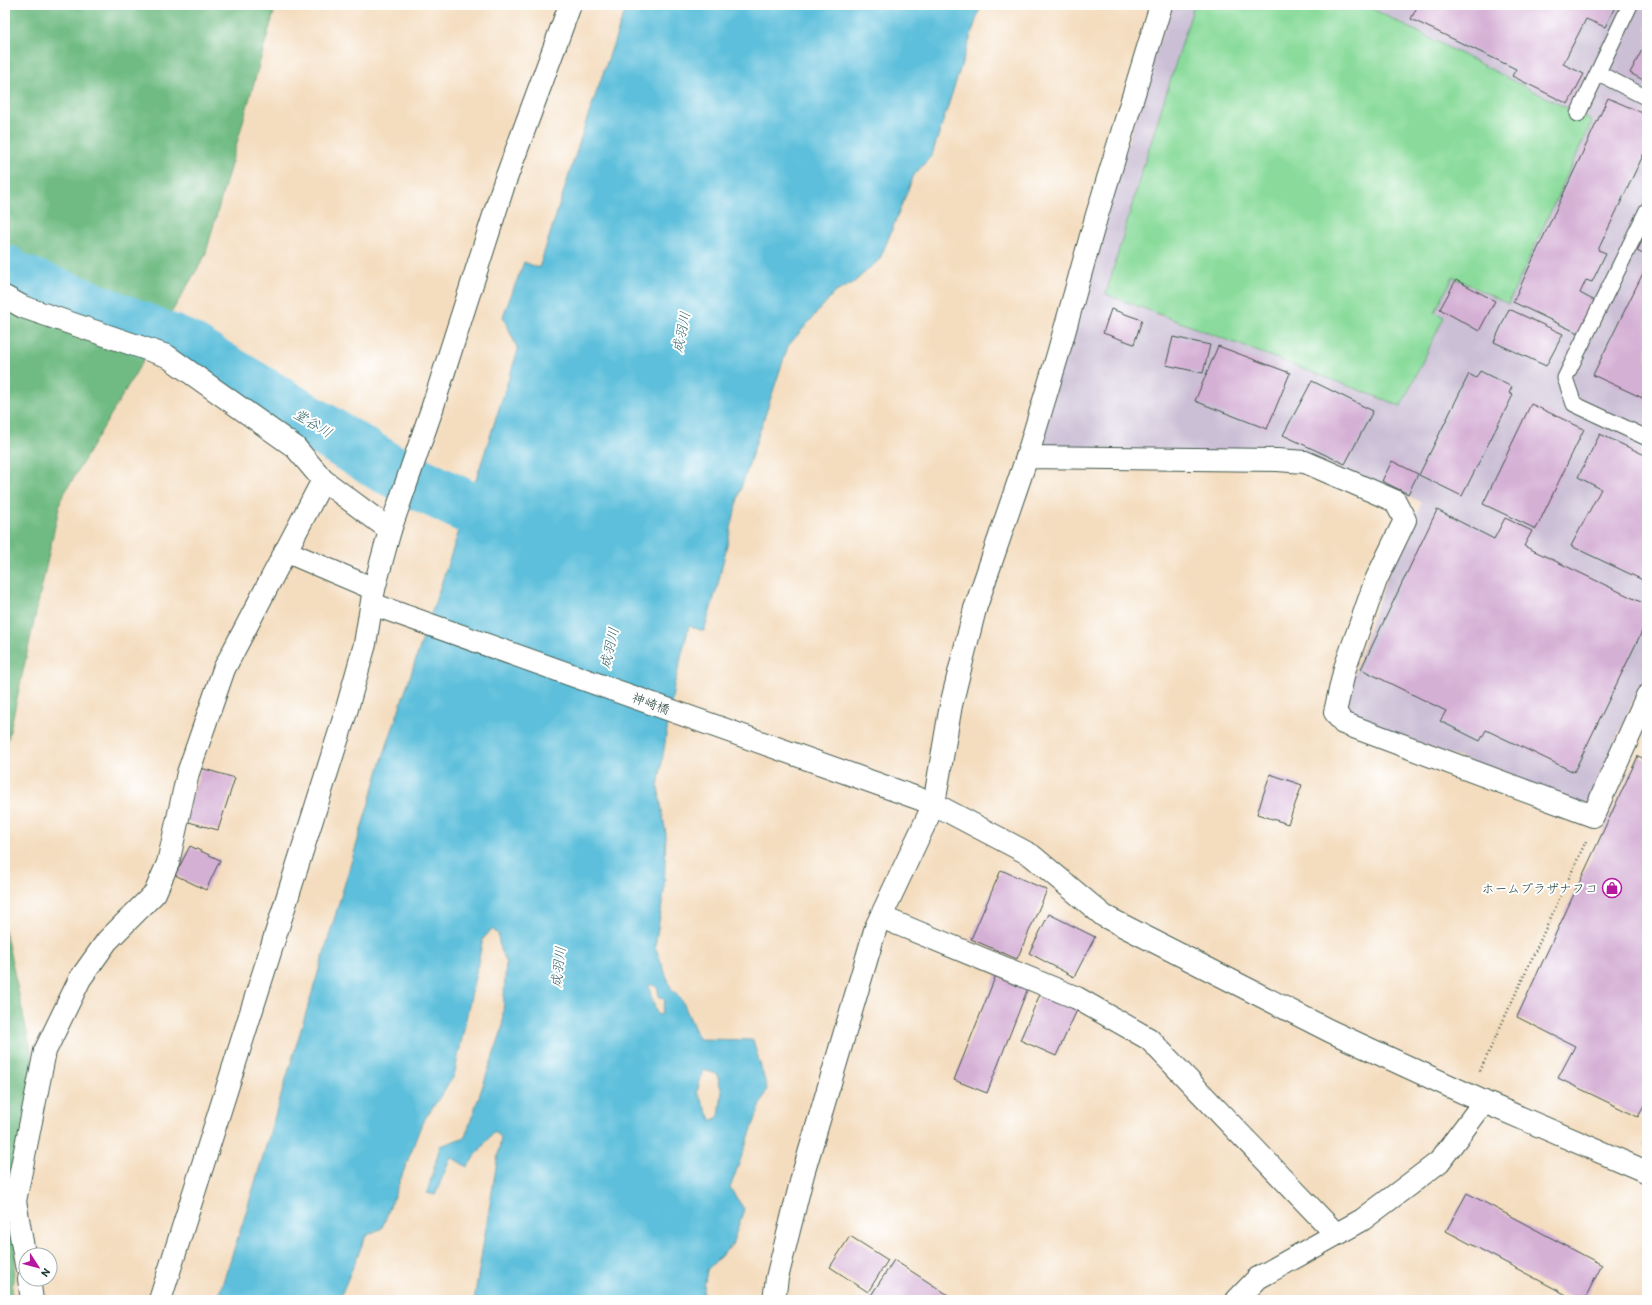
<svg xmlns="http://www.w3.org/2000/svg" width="1652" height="1305" viewBox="0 0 1652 1305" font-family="Itim,'Klee One',sans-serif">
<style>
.industrial{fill:#cbbfd5}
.green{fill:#8adb9b;stroke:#548c68}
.forest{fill:#6fbb83;stroke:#477c5c}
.water{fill:#5dbfdb;stroke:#3e7e88;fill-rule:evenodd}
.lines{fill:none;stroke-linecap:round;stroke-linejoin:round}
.river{stroke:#5dbfdb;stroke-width:53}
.building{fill:#d5b0d5}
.lane-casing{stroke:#3f5549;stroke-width:17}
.street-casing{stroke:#3f5549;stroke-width:24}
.secondary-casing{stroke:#3f5549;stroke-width:24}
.path{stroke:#3f5549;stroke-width:2.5;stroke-dasharray:1 3;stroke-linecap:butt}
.lane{stroke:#fff;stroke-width:15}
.street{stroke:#fff;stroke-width:22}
.secondary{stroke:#fff;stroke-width:22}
.labels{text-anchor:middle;stroke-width:4;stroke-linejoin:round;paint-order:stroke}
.street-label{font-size:13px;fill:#1f3d34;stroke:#fff}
.poi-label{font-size:13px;fill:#1f3d34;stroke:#fff;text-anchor:end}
.water-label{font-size:14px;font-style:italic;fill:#326466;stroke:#fff}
</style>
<rect width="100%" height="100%" fill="#fff"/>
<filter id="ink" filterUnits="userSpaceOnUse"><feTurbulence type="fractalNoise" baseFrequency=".025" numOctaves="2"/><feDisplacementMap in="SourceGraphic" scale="8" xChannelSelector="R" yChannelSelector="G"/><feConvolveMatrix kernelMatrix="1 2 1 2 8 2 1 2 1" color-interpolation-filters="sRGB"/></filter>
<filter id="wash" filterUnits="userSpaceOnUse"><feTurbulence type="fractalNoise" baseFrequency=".012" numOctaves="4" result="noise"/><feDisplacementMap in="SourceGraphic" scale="16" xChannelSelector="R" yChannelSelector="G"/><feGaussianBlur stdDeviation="0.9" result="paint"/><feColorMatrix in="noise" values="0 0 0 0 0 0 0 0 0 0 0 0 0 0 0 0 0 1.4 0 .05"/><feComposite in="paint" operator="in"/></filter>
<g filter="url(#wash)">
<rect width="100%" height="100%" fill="#f4ddbf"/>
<path class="industrial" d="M1172,5H1647V677L1637,691L1587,806L1348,716L1344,704L1386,579L1422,502L1310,457L1072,449L1037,444L1157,46Z"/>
<path class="green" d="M1194,5H1365L1592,121L1508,304L1453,277L1435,312L1444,317L1401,406L1106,294L1144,164Z"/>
<path class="forest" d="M5,5H276L205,256L61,499L5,753Z
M5,930L36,1074L11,1300H5Z"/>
<path class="water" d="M627,5H981L932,155L914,175L880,259L853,283L834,293L788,346L739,494L717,588L704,631L689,626L674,686L658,787L666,834L664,892L655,946L671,988L681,998L699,1039L753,1040L767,1088L730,1188L744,1209L732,1245L707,1270L702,1300H474L501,1137L494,1131L467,1167L451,1157L435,1195L427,1193L440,1146L465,1137L502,1030L506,961L500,950L498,934L492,929L483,939L454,1076L422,1123L382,1228L366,1236L339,1300H217L244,1219L381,763L467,507L518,350L503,316L524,262L539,268L586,122ZM649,984L657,987L659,996L665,1000L661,1015L657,1014L651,996ZM703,1070L717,1074L722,1093L719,1116L712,1121L697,1092Z"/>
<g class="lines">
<path class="river" d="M5,271L14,278L85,305L186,347L385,467L467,507L538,527"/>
</g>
<g id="blocks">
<path class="building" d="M1418,5H1616L1605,27L1586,19L1563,64L1584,74L1568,104L1512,76L1516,69L1411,19Z
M1642,50L1647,53V82L1630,73Z
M1608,98L1647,115V147L1598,250L1606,253L1592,282L1586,280L1580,293L1595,301L1580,334L1513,302Z
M1647,231V256L1637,251Z
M1647,265V400L1593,375Z
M1456,280L1495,301L1479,331L1440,309Z
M1111,309L1142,320L1134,344L1103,333Z
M1509,309L1563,334L1546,366L1494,342Z
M1173,337L1210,345L1203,373L1166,365Z
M1218,346L1290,373L1267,429L1195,401Z
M1480,371L1512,387L1509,393L1513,395L1462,496L1419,475L1469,374L1476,378Z
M1312,381L1373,411L1345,464L1283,435Z
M1531,404L1584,429L1536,529L1483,504Z
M1600,434L1647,456V582L1571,546L1601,489L1578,477Z
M1392,461L1418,474L1408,494L1382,481Z
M1437,510L1494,539L1505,518L1532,531L1524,546L1647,605V621L1574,772L1486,730L1480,741L1440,721L1446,711L1361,669Z
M1638,756L1647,760V1101L1638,1117L1558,1078L1575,1046L1517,1017Z
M201,768L235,778L218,830L185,821Z
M1270,774L1302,785L1288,824L1257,814Z
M190,846L220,860L206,890L175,875Z
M1001,870L1047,890L1017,959L971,939Z
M1049,914L1095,937L1074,977L1029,953Z
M996,975L1028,988L987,1093L954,1080Z
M1041,992L1078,1008L1056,1056L1020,1040Z
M1647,1139V1148L1643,1146Z
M1467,1193L1602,1265L1584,1300H1576L1446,1231Z
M850,1236L888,1260L868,1292L830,1267Z
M894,1260L956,1300H868Z"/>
</g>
</g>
<g filter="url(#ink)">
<use href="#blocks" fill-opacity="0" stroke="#3f5549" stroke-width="1"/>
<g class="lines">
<g class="lane-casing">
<path id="lane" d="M1598,73L1647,98
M1578,114L1630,5
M1647,210L1565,378L1574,404L1647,438"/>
</g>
<g class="street-casing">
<path id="street" d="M5,297L23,307L167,356L295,447L323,480L390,530
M1027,457L1277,460L1305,462L1395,501L1405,520L1376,580L1345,668L1335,712L1343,723L1593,816L1647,696
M285,551L374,589
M372,604L934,804
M975,609L1027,457L1058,354L1096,218L1161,5
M881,917L1077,998L1149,1039L1336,1234
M26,1265L15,1201L45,1051L80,979L107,941L155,893L168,863L188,773L224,669L323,480
M29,1279L32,1300
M1237,1300L1258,1278L1362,1220L1439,1162L1484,1102"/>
</g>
<g class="secondary-casing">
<path id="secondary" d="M934,804L1031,855L1104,916L1330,1031L1484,1102L1647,1172
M160,1300L346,712L365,644L374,589L390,530L432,409L504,184L570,5
M774,1300L777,1278L803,1174L876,927L934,804L951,705L975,609"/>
</g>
<path class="path" d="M1480,1071L1586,841"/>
<use href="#lane" class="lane"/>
<use href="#street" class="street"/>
<use href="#secondary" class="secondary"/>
</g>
</g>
<defs>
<g id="shop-ring" transform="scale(1)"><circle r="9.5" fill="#fff" stroke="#b5179e" stroke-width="1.5"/><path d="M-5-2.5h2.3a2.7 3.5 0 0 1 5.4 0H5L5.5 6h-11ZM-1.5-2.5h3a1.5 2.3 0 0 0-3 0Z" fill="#b5179e"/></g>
</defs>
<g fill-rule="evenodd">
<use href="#shop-ring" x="1612" y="888"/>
</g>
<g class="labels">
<g class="street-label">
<text transform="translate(651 703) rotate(20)" y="5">神崎橋</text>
</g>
<g class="poi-label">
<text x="1598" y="893">ホームプラザナフコ</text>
</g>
<g class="water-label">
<text transform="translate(681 332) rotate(-78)" y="5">成羽川</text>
<text transform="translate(313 423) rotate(31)" y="5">堂谷川</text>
<text transform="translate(609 648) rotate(-77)" y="5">成羽川</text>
<text transform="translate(558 967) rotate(-83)" y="5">成羽川</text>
</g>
</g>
<rect width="1652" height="1305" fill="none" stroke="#fff" stroke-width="20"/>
<g transform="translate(38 1267) rotate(126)"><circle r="19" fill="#ffffff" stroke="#a5b1ae"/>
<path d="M0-3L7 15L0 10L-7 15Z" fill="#b5179e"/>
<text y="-6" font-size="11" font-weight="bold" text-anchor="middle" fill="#1f3d34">N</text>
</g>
</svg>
